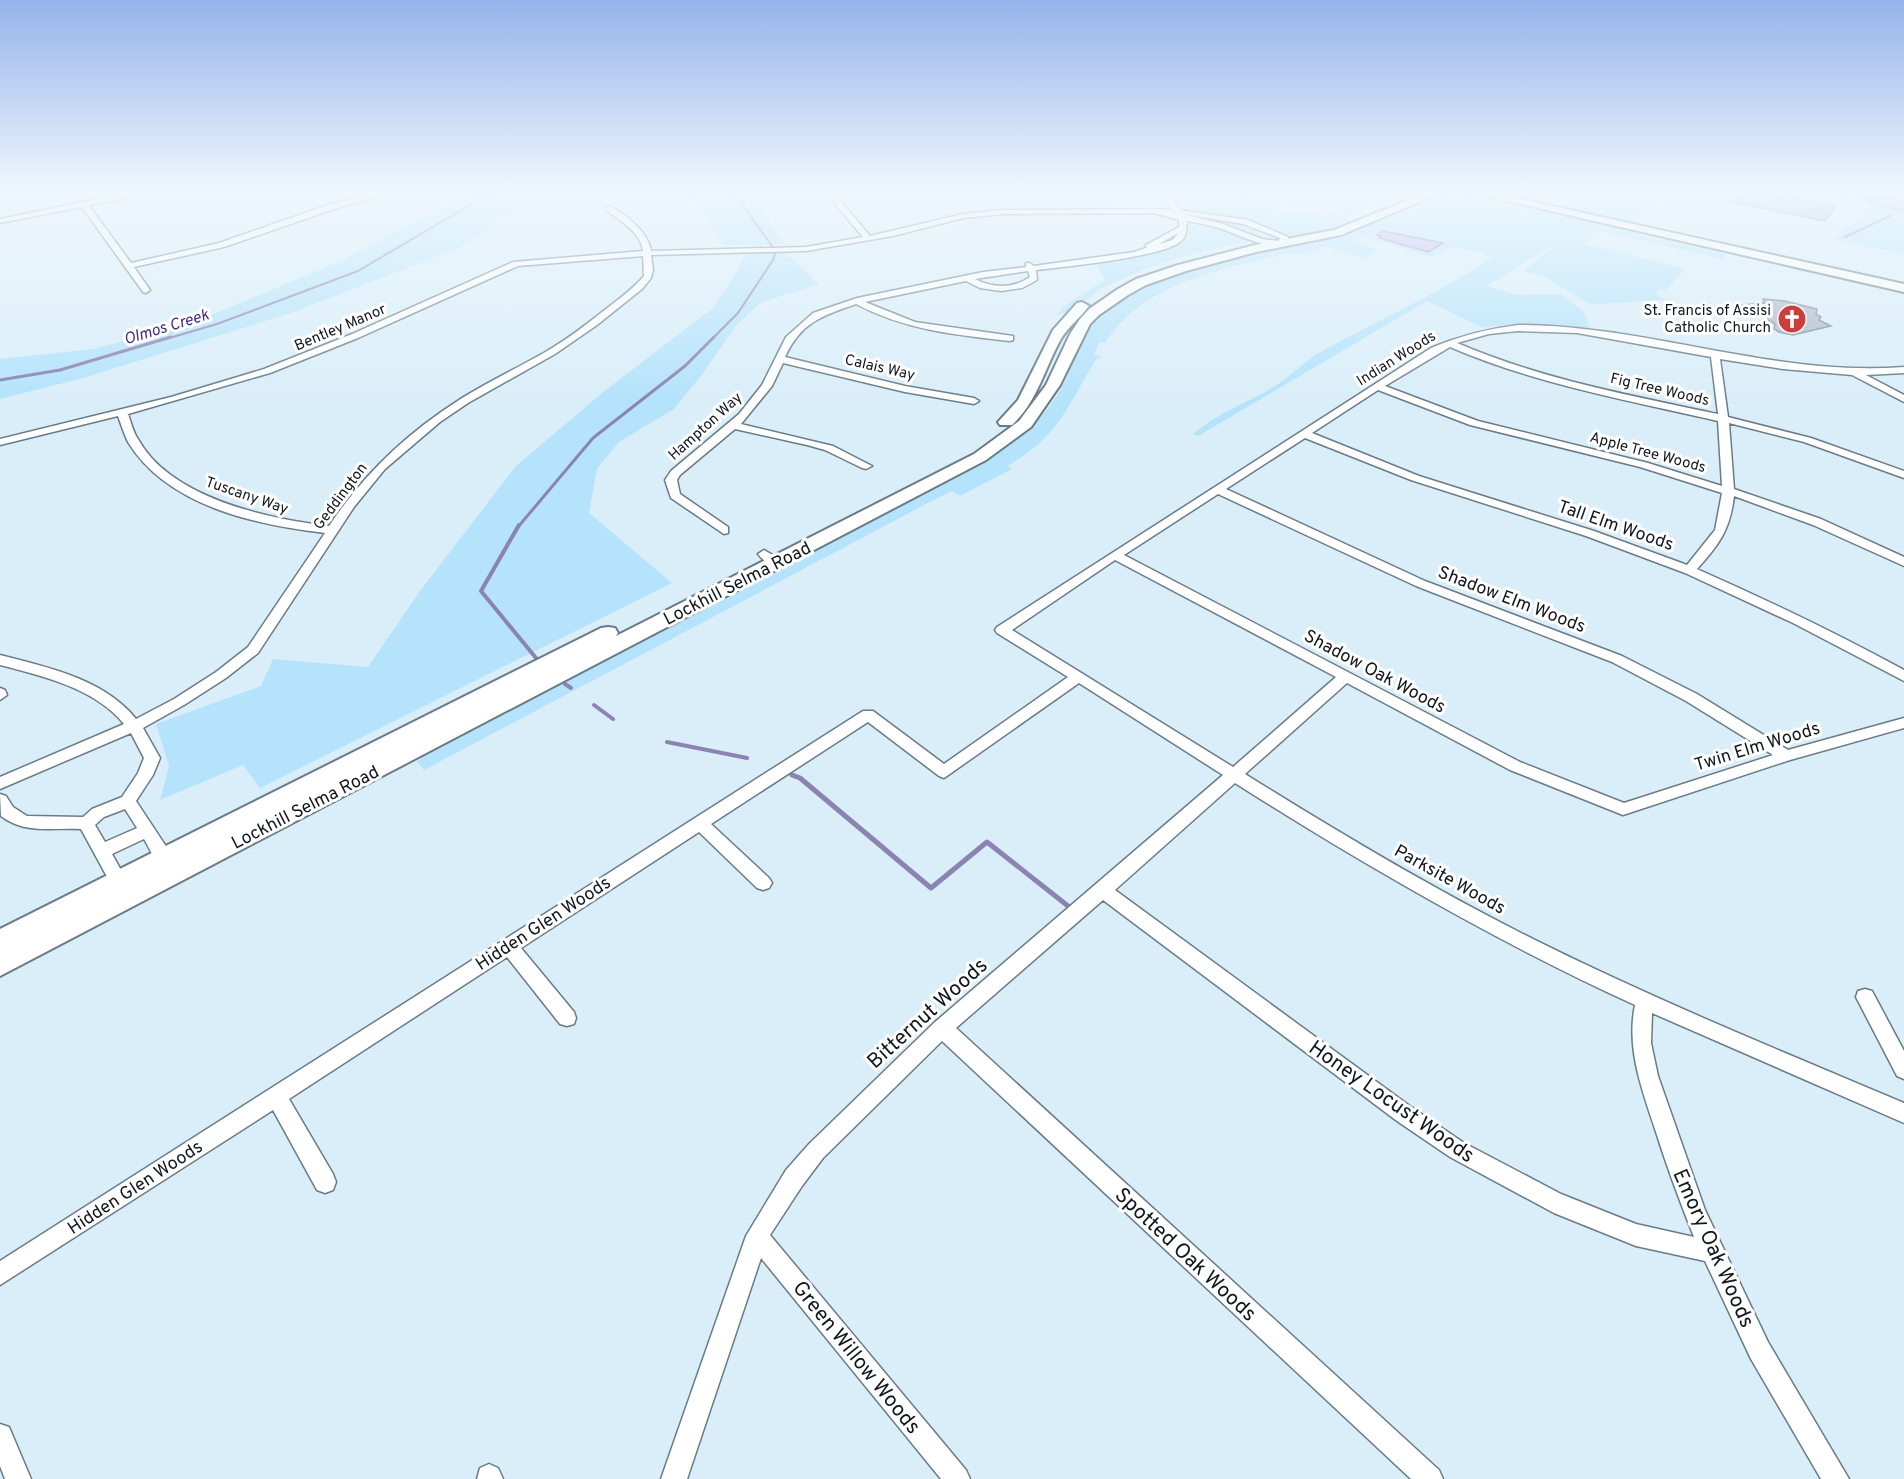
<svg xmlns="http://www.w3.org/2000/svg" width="1904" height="1479" viewBox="0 0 1904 1479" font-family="Overpass,sans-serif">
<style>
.green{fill:#b5e3fb}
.water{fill:#bfb2f3;stroke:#8b84b2;stroke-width:1.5}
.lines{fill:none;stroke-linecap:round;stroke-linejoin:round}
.stream-far3{stroke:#8b84b2;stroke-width:2}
.stream-far2{stroke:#8b84b2;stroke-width:3}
.stream-far1{stroke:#8b84b2;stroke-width:4}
.stream{stroke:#8b84b2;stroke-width:5}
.building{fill:#aeb7c8;stroke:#7f8898;stroke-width:1.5}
.minor-casing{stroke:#697b85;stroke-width:3}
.secondary-casing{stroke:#697b85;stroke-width:4}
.minor{fill:#fff;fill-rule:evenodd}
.secondary{fill:#fff;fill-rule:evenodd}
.labels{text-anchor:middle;stroke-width:6;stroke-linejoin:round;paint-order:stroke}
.far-poi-label{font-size:15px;fill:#11181c;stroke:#fff;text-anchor:end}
.far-street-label{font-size:15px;fill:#11181c;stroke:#fff}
.far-water-label{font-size:16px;font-style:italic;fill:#472884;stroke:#fff}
.street-label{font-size:18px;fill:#11181c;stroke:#fff}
.near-street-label{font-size:21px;fill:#11181c;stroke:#fff}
</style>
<rect width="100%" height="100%" fill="#daeef9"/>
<path class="green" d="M469,192H542L460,247L294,312L83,378L0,399V359L93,349L187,325L344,260Z
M684,192H761L758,204L784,245H723L707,218Z
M1234,192H1340L1374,202L1349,216L1336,212L1342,209L1321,202L1285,201L1277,210L1323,215L1331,213L1366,226L1454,193L1563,217L1574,210L1558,206L1584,192H1609L1643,200L1659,192L1669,194C1653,208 1636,217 1620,230L1727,255L1723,259L1598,231L1584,244L1685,269L1666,290L1660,289L1655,295L1667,300L1596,304L1588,303L1545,277L1524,271L1559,242L1486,286L1517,295L1561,294L1584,312L1590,328L1520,324L1481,327L1427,301L1198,436L1193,434C1218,413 1244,404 1272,388C1290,377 1304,361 1324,350C1380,320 1439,292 1492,258L1484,255L1486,253L1451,246L1432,257L1365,237L1355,242L1379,250L1364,258L1323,246C1313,251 1301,258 1289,253C1222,270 1146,280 1105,343L1099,342L1094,355L1102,356L1095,361C1067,407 1058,438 1007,466L1012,469L960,496L952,491L928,503L424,770L417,762L424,755L967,471C1008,449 1044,424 1065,381C1076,357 1082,333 1102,314C1150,269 1227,261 1288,246C1277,243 1259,240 1247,242C1204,248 1141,267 1103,288C1086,298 1076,311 1056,315L1067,304L1105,280L1096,264C1113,261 1178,254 1185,239C1189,231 1191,217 1192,208H1247L1242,198Z
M1795,192H1893L1904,198V254L1835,240L1845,225L1852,226L1864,211L1873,206C1854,190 1819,197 1795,192Z
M745,254H787L819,284L760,303L735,327L703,373L674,409L619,442L597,469L589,513L672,583L260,788L243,765L160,800L169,766L156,724L261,686L273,659L368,667L420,591L515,467L602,393L714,307L739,268Z"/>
<path class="water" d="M1886,195L1904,202V211L1878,206L1868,201V196Z
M1383,231L1443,243L1428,252L1379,238L1381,236L1377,235Z"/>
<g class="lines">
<path class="stream-far3" d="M733,192L772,246
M1838,192L1873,200
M1845,237L1890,216
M166,339L217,324L358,271L492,192
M712,339L738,313L773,260L775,253"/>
<path class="stream-far2" d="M0,380L60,370L171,337
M518,527L593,438L685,366L714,337"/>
<path class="stream-far1" d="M519,525L481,591L536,658
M565,684L571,688
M594,705L613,719
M667,742L747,758"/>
<path class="stream" d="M792,775L800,778L931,888L987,842L1068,906"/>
</g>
<path class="building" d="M1741,192H1781L1791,194L1789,197L1836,206L1825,221L1732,202Z
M1763,299L1785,301L1817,309L1816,314L1821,317L1819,320L1831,326L1793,335L1779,332L1774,329L1775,324L1742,305L1764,303Z"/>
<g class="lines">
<g class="minor-casing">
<path id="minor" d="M134,192H149L89,206L131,263L219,243L331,204L379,192L385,194L337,208L224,247L134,267L150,290L146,293L143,292L82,207L0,223V219Z
M832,192H840L843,204L870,236L963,214L1004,210L1172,209L1161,192H1168L1180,210L1248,220L1288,237L1286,244C1272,252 1234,233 1219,228C1209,225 1197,223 1187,221C1186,229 1187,237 1180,242C1162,257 1064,267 1036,270L1037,280L1022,288L1001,291L980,288L966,281L865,302L915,322L1013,336V340L1010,341C956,335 905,330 856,304C822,316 801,322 785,357L905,386L974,398L979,401L974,404L905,392L783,363L772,386L741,424L833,446L872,466L866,469L862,468L825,450L807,445L735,429L680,475L677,480L680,494L728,527V533L724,534L671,498L665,480L671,471L739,414L762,385L786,337L813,313L857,298L983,272L1026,267V263H1029L1034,266L1134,252L1146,248V245L1179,227V220L1154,213L1004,214L963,218L893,236L806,251L651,255L653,270L651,278L642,289L597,325L555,354L468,403L440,422L385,469L354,507L258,653L226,678L184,705L143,728L160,758L153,775L136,801L175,860L177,865L175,870C159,875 151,850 144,839L112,854L132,890L129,895L123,897L117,895L81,829C52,827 26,835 1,816L0,794L6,796L13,807L27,816L83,817L92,809L122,797L138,773L144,758L131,733L0,789V777L124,724C95,688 42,676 0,665V655C47,667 104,679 136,719L174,699L216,672L248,647L325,533C256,525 167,506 128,442C124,434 121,424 118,416L0,445V439L171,397L264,369L352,334L513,262L643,251C641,232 620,221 606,210L609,206C625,213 649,233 651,251L806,247L863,237L836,205ZM1183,214L1243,224L1280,238L1279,241L1262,239L1223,224ZM1178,233L1173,240L1159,244ZM643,256L644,276C633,289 620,298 606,309C587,324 568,339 547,351C518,368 487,382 459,400C407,433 363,475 329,526C268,519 170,498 138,439C133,432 131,422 128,414L270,373L358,338L518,266ZM1028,271L1030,277C1013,289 992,288 975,279ZM125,809L137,828L105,842L95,825L104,817Z
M1900,192H1904V195Z
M1518,325C1649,325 1772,377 1904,367V373L1866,375L1904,395V402L1852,375L1783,369L1720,359L1728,417L1811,438L1904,471V478L1804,442L1729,423L1734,489L1821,519L1904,557V566L1813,525L1734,496C1730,530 1719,545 1697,569C1767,600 1836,633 1904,670V681L1793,623L1685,573L1586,536L1411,480L1305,438L1226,489L1425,581L1622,656L1697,694L1788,750L1904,718V728L1790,760L1623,815L1510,770L1347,683L1245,774C1336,831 1428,886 1523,934C1648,997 1776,1049 1904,1103V1123L1652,1013L1651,1043L1658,1076L1705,1210L1768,1342L1849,1479H1821L1751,1359L1705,1261L1636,1246L1554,1213L1450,1157L1397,1121L1103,900L956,1028L1439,1470L1443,1479H1411L942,1041L823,1158L802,1186L770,1235L966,1470L970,1479H941L761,1258L687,1479H661L746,1236L786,1170L809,1144L935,1022L1223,775L1079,683L944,778L939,776L868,722L711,824L769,878L772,883L769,888L763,890L757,888L699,832L521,948L574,1012L576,1018L574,1024L567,1026L560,1024L507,957L289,1099L333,1174L336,1182L333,1190L325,1193L317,1190L273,1110L0,1285V1261L863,711H873L944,764L1068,677L997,633L995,630L997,627L1431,348C1459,336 1487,329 1518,325ZM1518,331L1577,333L1711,357L1718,414C1629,395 1541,379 1457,343L1489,334ZM1450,347C1536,384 1627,400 1718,421L1722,486L1648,463L1478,421L1385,386ZM1378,390L1470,425L1640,467L1722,493L1715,530L1687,565L1594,531L1419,476L1312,433ZM1218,494L1416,586L1612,662L1686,701L1773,755L1624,803L1520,762L1124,555ZM1115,560L1336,677L1233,767L1012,630ZM1235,783C1364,865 1495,941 1635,1005C1626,1049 1642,1090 1656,1132C1667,1167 1680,1202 1694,1237L1636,1224L1561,1194L1464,1143L1411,1107L1115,890Z
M764,550L781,560L783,563L781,566C773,568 763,561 758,554Z
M0,688L5,690L7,695L0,700Z
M1865,989L1872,991L1904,1051V1079L1897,1076L1856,997L1858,991Z
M0,1424L9,1427L31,1479H5L0,1466Z
M489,1464L498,1468L503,1479H477L480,1468Z"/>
</g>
<g class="secondary-casing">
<path id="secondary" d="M1428,192H1443L1341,235L1256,252L1186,271L1146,285L1128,295L1099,315L1090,324L1060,385L1031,427L986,460L0,976V929L601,628L608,627L615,628L618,633L616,636L974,454L1019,421L1046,385L1070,334L1080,319L1089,309L1118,289L1136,279L1178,265L1255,245L1334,230Z
M1468,192H1489L1904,284V292Z
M1082,302L1089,306C1080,318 1069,326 1061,339C1044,369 1038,401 1012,425H1000L998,422L1018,400L1053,330L1077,303Z"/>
</g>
<use href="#minor" class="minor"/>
<use href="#secondary" class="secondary"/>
</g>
<linearGradient id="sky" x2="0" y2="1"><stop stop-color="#97b3ec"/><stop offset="0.48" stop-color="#eef7fc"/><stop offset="1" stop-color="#eef7fc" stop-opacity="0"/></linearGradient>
<rect width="1904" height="399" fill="url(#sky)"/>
<defs>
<g id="church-disc" transform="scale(1.5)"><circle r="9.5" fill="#cc3e3a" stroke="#fff"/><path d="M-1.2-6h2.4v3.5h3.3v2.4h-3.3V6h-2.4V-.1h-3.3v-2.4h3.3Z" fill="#fff"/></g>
</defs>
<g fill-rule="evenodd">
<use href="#church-disc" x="1792" y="319"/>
</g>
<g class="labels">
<g class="far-poi-label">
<text x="1771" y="315">St. Francis of Assisi<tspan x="1771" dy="17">Catholic Church</tspan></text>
</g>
<g class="far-street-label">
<text transform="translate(340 327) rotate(-23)" y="5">Bentley Manor</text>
<text transform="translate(1396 358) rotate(-32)" y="5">Indian Woods</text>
<text transform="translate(880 367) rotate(13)" y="5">Calais Way</text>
<text transform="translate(1660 389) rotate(13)" y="5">Fig Tree Woods</text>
<text transform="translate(705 426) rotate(-42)" y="5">Hampton Way</text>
<text transform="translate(1648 452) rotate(15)" y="5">Apple Tree Woods</text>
<text transform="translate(247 495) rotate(19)" y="5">Tuscany Way</text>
<text transform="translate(340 496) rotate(-53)" y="5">Geddington</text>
</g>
<g class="far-water-label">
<text transform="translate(166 326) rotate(-17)" y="6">Olmos Creek</text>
</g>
<g class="street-label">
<text transform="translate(1616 525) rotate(19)" y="6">Tall Elm Woods</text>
<text transform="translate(737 583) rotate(-27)" y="6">Lockhill Selma Road</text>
<text transform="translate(1512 599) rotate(21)" y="6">Shadow Elm Woods</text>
<text transform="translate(1375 671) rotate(28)" y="6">Shadow Oak Woods</text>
<text transform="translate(1757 746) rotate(-17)" y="6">Twin Elm Woods</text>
<text transform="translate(305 807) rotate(-27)" y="6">Lockhill Selma Road</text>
<text transform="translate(1450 879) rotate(29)" y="6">Parksite Woods</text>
<text transform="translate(543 923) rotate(-33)" y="6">Hidden Glen Woods</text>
<text transform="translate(135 1187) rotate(-33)" y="6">Hidden Glen Woods</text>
</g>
<g class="near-street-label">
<text transform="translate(927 1013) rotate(-42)" y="7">Bitternut Woods</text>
<text transform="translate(1392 1101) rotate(35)" y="7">Honey Locust Woods</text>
<text transform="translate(1714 1248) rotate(66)" y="7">Emory Oak Woods</text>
<text transform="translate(1186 1254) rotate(43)" y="7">Spotted Oak Woods</text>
<text transform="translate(857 1357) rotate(51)" y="7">Green Willow Woods</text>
</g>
</g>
</svg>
